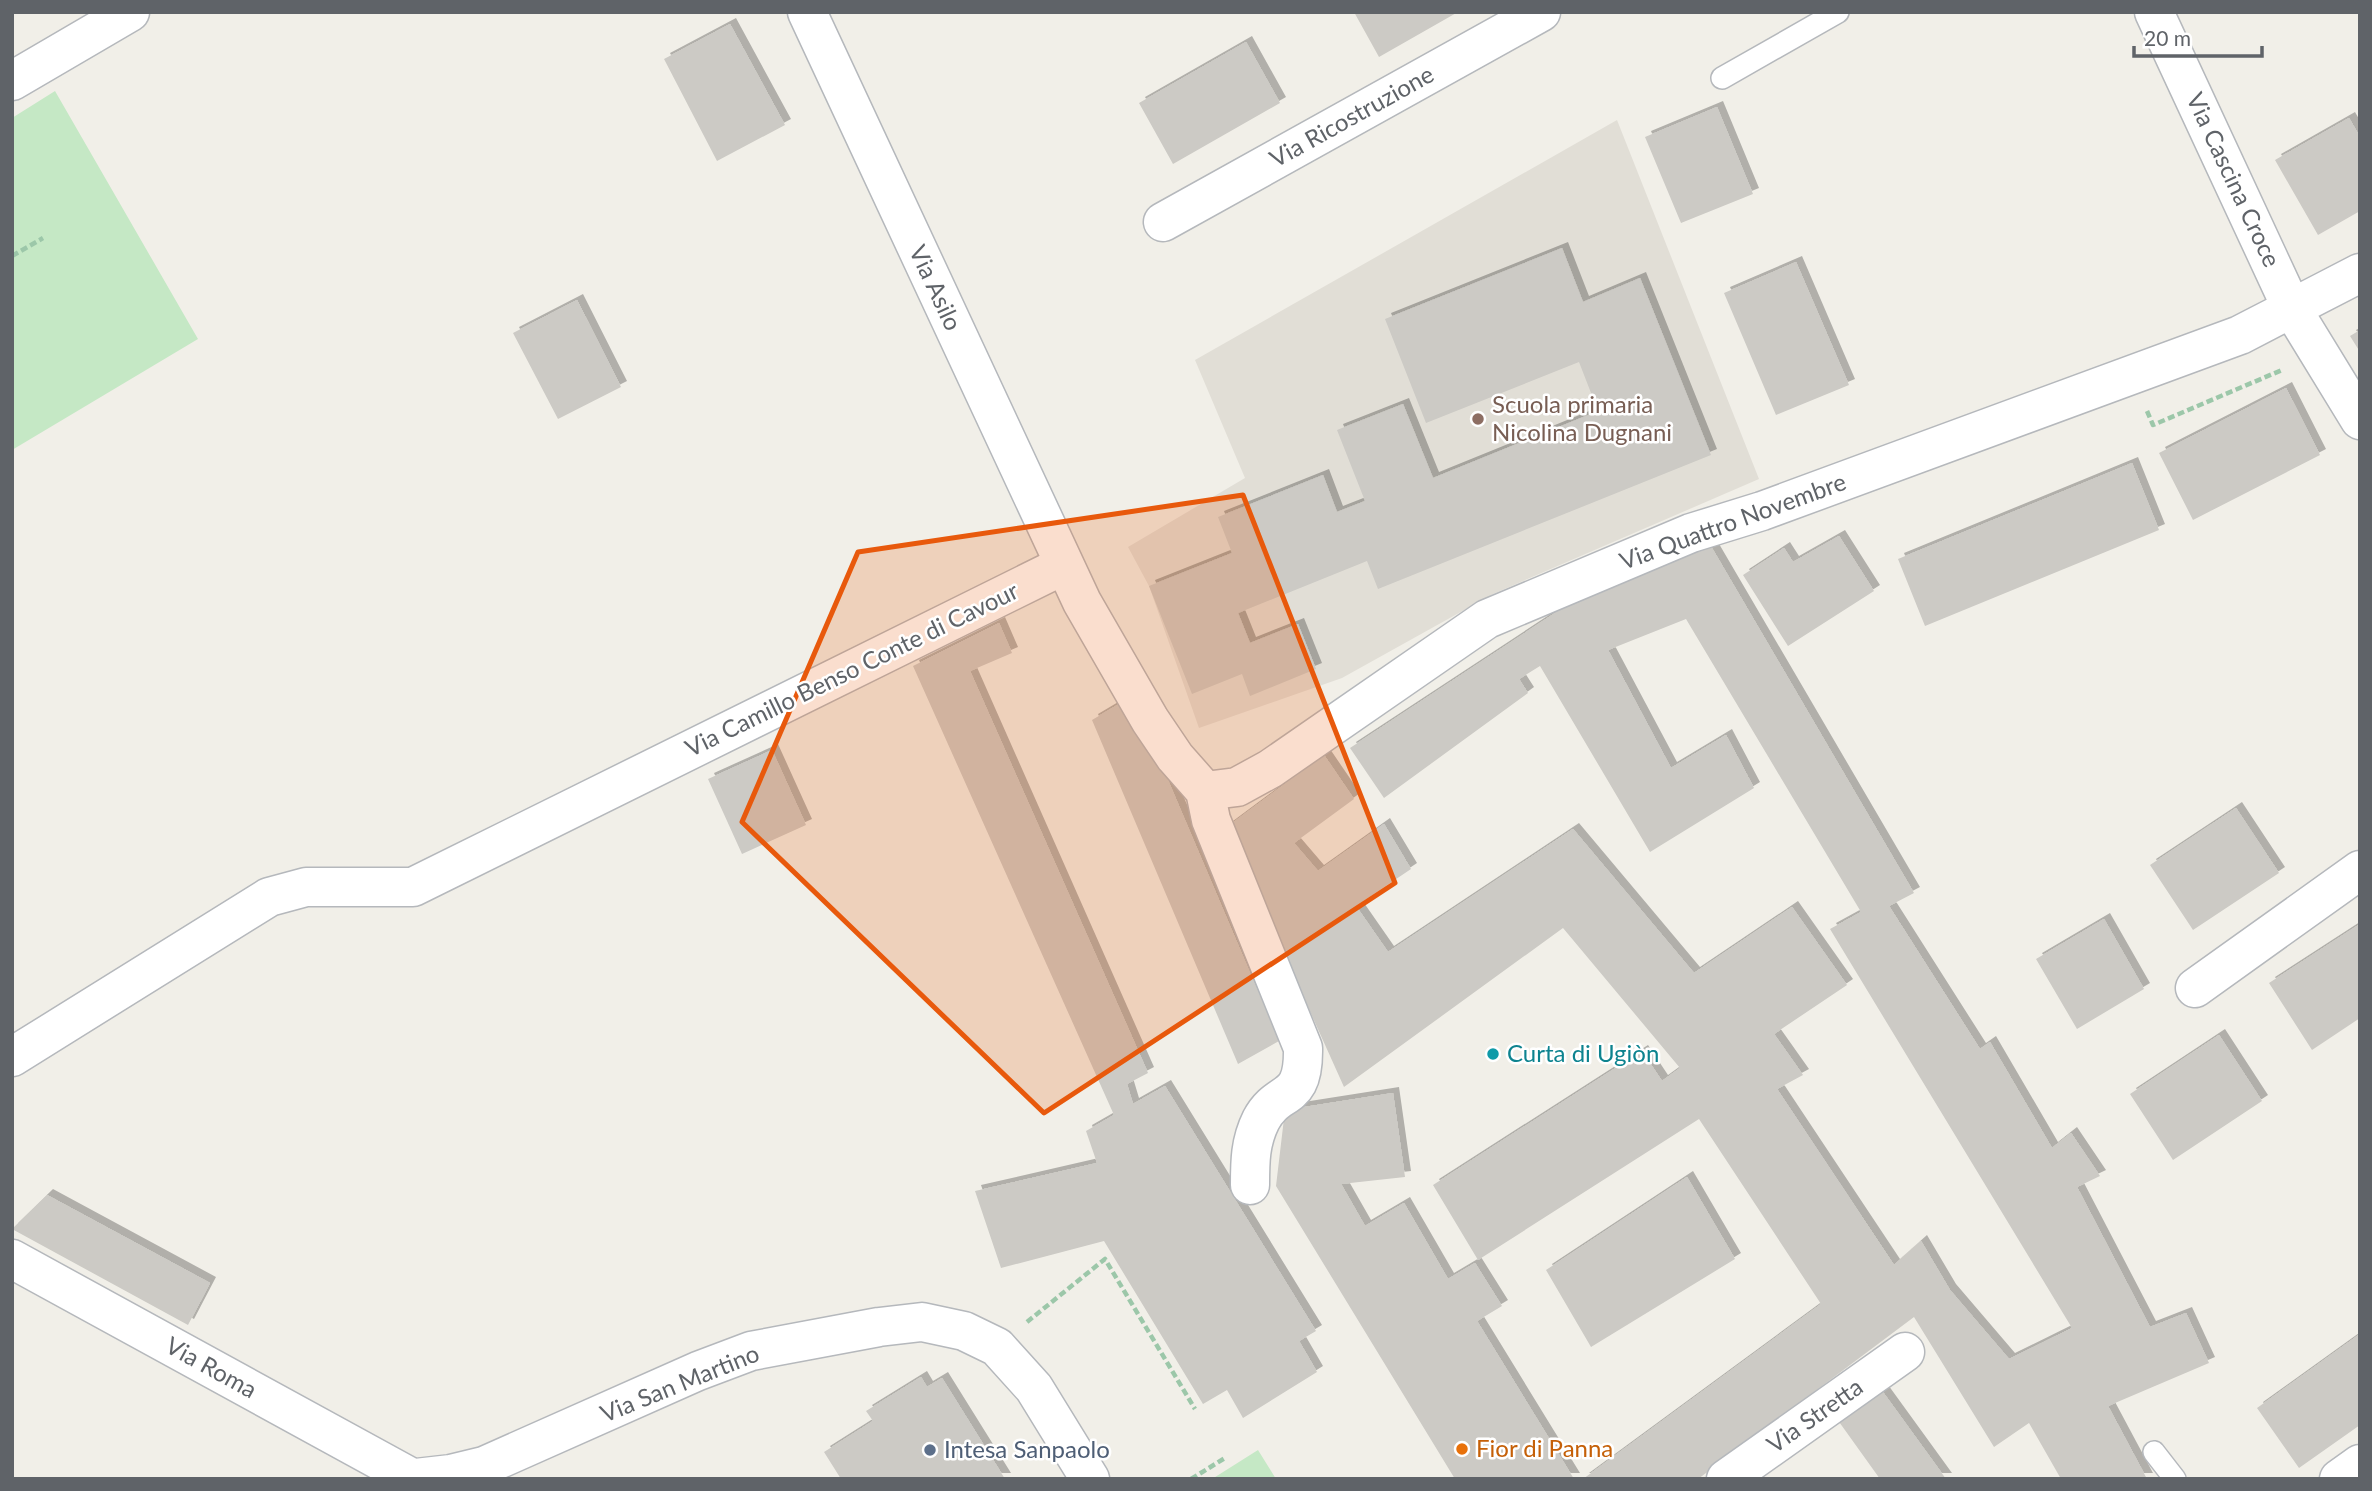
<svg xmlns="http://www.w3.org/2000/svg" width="2372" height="1491" viewBox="0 0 2372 1491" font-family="Lato,sans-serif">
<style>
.education{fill:#e1ded6}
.green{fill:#c5e8c5}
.building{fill:#cccac5;filter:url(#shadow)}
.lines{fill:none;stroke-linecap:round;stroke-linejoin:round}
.lane-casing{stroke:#b5b8bc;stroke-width:24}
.street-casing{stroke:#b5b8bc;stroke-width:41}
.path{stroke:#9cc7a9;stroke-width:4.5;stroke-dasharray:7 3.5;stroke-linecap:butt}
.lane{stroke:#fff;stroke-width:21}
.street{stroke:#fff;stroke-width:38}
.marked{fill:#e8590c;fill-opacity:0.2;stroke:#e8590c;stroke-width:5;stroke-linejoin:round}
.education-dot{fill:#8d6e63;stroke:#fff;stroke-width:2.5}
.culture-dot{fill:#0f9aa8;stroke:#fff;stroke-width:2.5}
.food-dot{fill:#e8710a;stroke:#fff;stroke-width:2.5}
.service-dot{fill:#5c6f8a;stroke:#fff;stroke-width:2.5}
.labels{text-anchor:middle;stroke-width:5;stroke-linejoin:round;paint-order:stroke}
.street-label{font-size:24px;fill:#5f6368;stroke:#fff}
.education-label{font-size:24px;fill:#785e54;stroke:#fff;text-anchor:start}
.culture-label{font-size:24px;fill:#0d838f;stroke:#fff;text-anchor:start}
.food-label{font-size:24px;fill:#c56008;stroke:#fff;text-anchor:start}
.service-label{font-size:24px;fill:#4e5e75;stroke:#fff;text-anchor:start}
</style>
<defs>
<filter id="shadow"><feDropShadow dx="6" dy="-6" stdDeviation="0" flood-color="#0004"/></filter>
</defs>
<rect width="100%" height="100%" fill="#f1efe8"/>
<path class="education" d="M1617,120L1759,479L1493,594L1342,678L1199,728L1149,586L1128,547L1245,478L1195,360Z"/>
<path class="green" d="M55,91L198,339L12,450V118Z
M1258,1450L1276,1479H1212Z"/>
<path class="building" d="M1354,12H1458L1379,57Z
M730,24L785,125L717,161L664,59Z
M1246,42L1280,103L1173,164L1139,103Z
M1717,107L1753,194L1681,223L1645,137Z
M2349,118L2360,137V211L2318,235L2275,160Z
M1562,248L1583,302L1640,278L1711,455L1378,589L1367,561L1238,613L1250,643L1298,624L1316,669L1250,696L1242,674L1192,694L1149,586L1232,553L1218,517L1323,475L1337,512L1365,501L1337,430L1403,404L1433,478L1598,411L1579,362L1426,423L1385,319Z
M1796,262L1849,385L1776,415L1724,293Z
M577,300L621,387L558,419L513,333Z
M2360,330V352L2350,336Z
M2286,388L2320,455L2193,520L2159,453Z
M2132,463L2159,530L1925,626L1898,559Z
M1839,536L1874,591L1788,646L1743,575L1784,548L1793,562Z
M1709,543L1914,893L1889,906L1980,1049L1990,1042L2052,1148L2071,1133L2100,1176L2077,1187L2150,1327L2186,1313L2209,1363L2108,1406L2147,1479H2061L2029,1423L1994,1447L1914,1317L1698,1479H1583L1821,1304L1699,1119L1478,1260L1433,1185L1642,1051L1662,1081L1680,1068L1563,928L1344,1087L1227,827L1324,755L1354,799L1294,843L1318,871L1384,824L1411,869L1356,906L1388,952L1573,829L1694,973L1792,907L1847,985L1774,1034L1803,1075L1777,1089L1894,1265L1921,1241L1950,1290L2009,1359L2072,1328L1830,929L1861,912L1686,619L1608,650L1671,768L1726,735L1754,788L1650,852L1540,666L1519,679L1528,693L1384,798L1350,748L1587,592Z
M999,623L1012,653L970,671L1148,1073L1127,1084L1133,1104L1165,1086L1316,1331L1299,1341L1317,1372L1243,1418L1227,1390L1203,1404L1104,1241L1001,1268L975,1191L1097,1163L1086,1131L1114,1115L913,666Z
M1119,704L1162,766L1279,1041L1238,1064L1092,720Z
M772,750L806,825L742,854L708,779Z
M2236,808L2279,873L2193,930L2150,865Z
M2104,919L2144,989L2077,1029L2036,959Z
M2360,924V1018L2312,1050L2269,983Z
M2219,1035L2262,1101L2173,1160L2130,1094Z
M1393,1093L1405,1177L1341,1184L1365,1226L1404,1203L1448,1279L1475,1263L1502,1306L1477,1321L1574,1479H1455L1276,1186L1285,1110Z
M1687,1177L1735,1259L1591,1347L1546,1270Z
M47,1195L210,1283L188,1325L12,1229Z
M2360,1334V1425L2299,1468L2257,1408Z
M921,1377L927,1387L942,1378L1005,1479H841L824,1452L873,1421L866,1411Z
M1880,1388L1946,1479H1880L1837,1419Z"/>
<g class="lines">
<g class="lane-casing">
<path id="lane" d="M1722,78L1838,12
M2154,1452L2175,1479"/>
</g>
<g class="street-casing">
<path id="street" d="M807,12L1082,602L1150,720L1175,757L1205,791L1211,820L1303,1048C1304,1105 1279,1086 1261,1120C1250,1142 1250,1162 1250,1185
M2154,12L2292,309L2360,420
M12,81L130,12
M1163,222L1541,12
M1205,791L1237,787L1270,769L1487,619L1691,533L1762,511L2240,335L2360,273
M2195,988L2360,870
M12,1057L269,897L306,887H413L1064,565
M12,1259L410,1477
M407,1479L451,1474L484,1466L698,1371L751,1351L879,1327L922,1322L964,1331L997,1347L1034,1388L1090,1479
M1726,1479L1905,1352
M2339,1479L2360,1464"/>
</g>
<path class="path" d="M12,256L43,238
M2147,411L2153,425L2282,370
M1027,1322L1105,1259L1195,1409
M1191,1479L1225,1458"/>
<use href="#lane" class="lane"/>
<use href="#street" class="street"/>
</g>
<path class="marked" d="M1243,495L1395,883L1044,1113L742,822L858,552Z"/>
<circle class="education-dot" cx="1478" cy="419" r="7"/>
<circle class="culture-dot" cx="1493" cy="1054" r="7"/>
<circle class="food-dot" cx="1462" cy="1449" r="7"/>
<circle class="service-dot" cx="930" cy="1450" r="7"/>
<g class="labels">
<g class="street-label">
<text transform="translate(1352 117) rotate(-29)" y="8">Via Ricostruzione</text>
<text transform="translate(2233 180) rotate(65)" y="8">Via Cascina Croce</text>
<text transform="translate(935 288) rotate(65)" y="8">Via Asilo</text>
<text transform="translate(1733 522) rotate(-20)" y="8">Via Quattro Novembre</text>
<text transform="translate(852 670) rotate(-26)" y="8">Via Camillo Benso Conte di Cavour</text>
<text transform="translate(211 1368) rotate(29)" y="8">Via Roma</text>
<text transform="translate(680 1384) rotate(-22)" y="8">Via San Martino</text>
<text transform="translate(1815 1416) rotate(-35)" y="8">Via Stretta</text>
</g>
<g class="education-label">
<text x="1492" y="413">Scuola primaria<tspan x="1492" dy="28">Nicolina Dugnani</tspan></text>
</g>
<g class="culture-label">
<text x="1507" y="1062">Curta di Ugiòn</text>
</g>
<g class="food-label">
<text x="1476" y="1457">Fior di Panna</text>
</g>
<g class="service-label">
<text x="944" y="1458">Intesa Sanpaolo</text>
</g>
</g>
<rect width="2372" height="1491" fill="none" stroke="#5f6368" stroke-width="28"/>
<path d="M2134 46v10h128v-10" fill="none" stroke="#5f6368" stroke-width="3.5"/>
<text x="2144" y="46" font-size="21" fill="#5f6368" stroke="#ffffff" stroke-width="5" paint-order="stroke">20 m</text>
</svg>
